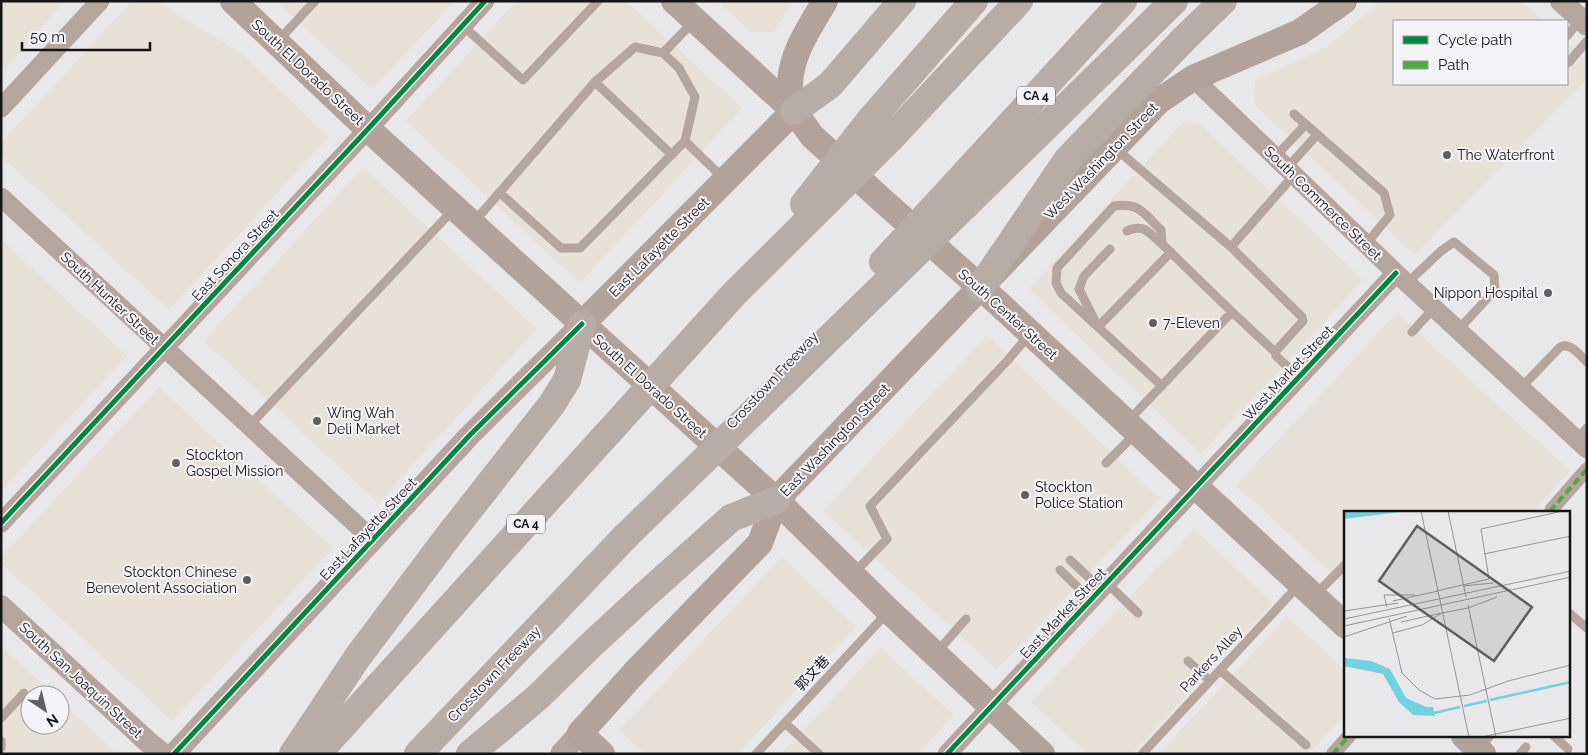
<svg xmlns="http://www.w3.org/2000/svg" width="1588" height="755" viewBox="0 0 1588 755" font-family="Raleway,'Noto Sans SC',sans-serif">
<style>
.commercial{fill:#e7e1d7}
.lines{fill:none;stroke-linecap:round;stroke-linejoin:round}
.service{stroke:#b5a59c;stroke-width:9}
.pedestrian{stroke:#b5a59c;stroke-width:14}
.minor{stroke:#b5a59c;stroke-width:19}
.tertiary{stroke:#b5a59c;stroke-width:22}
.secondary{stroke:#b3a299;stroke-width:26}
.motorway{stroke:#b7aca6;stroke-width:28}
.motorway-bridge{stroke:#b7aca6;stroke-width:28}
.quiet{stroke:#51a942;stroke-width:4;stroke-dasharray:8 4;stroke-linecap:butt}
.cycleway-casing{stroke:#f4f3f8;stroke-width:8}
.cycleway{stroke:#00873e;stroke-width:5}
.poi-dot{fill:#5f5e60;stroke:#f4f3f8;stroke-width:2}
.labels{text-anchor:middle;stroke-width:4;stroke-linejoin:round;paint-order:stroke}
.shield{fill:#f4f3f8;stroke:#58585a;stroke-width:1}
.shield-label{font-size:12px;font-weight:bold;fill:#151516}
.street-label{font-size:14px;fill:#151516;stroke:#f4f3f8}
.poi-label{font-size:14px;fill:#151516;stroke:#f4f3f8;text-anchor:start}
.inset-river{fill:none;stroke:#72d1df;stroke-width:2.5}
.inset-road{fill:none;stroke:#949395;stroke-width:1}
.view{fill:#5f5e60;fill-opacity:0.15;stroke:#5f5e60;stroke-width:2.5}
.inset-edge{fill:none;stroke:#151516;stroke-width:2.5}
</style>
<rect width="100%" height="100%" fill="#e8e7ea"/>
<path class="commercial" d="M1,1H64L41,29L1,72Z
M132,1H156L242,54L329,137L169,310L1,156V143Z
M278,1H454L372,90L284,8Z
M517,1H626L742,108L580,283L406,121Z
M718,1H793L774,32H751Z
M1380,1H1521L1543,21H1394V84H1567V43L1587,60V79L1415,255L1254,104L1255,80L1328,47Z
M1182,123L1200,124L1363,280L1201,454L1029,289Z
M363,167L537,329L378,503L204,341Z
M1,239L127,356L1,491Z
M1397,313L1570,471L1532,512H1346L1345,586L1236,485Z
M987,335L1160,499L997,669L823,511Z
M159,387L333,548L172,721L1,563V557Z
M1194,529L1273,603L1132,754H1087L1031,702Z
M781,557L856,627L737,754H645L619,731Z
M1287,616L1345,671V715L1309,754H1159Z
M1,646L54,695H30V725H60V701L117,754H1Z
M880,648L954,715L918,754H781Z"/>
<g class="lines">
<path class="service" d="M462,25L523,80L598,1
M1567,36L1581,19
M278,41L315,1
M663,53L679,68L695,97L685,141L724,179
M1567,63L1569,62L1587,41
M595,82L672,155
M1294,114L1384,193L1390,215L1366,244
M1115,148L1231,247
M1275,157L1305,125
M1287,168L1317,135
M1294,175L1231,247L1302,317L1303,321L1275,352L1276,356L1300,378
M500,193L561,248H580L685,141
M474,222L595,82L635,47L663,53L693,22
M1127,231C1144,223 1149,233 1162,244
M1110,249L1084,276L1079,289L1098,327L1171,252
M1407,283L1441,251L1454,242L1494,275L1495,290L1458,330
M1412,332L1434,308
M1162,386L1061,293L1056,283L1057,268L1114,206C1140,202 1144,214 1161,230L1162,244L1232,312
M1521,388L1560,347C1571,342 1579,355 1587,362
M1127,422L1232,312L1275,352
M249,426L453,210
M1577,440L1587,428
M1106,463L1135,434
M1070,560L1101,589
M1060,570L1091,600
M853,574L887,539L870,506L1008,360L1029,335
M1107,583L1138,613
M1316,594L1346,564
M1569,613L1587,628
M937,652L966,619
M1188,661L1210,681
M1220,670L1306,745
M1,718L24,693
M785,723L819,754
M1554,736L1568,749
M1,741V748
M1480,747L1490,736
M756,754L887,613
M1142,754L1298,586
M1520,754L1526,747"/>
<path class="pedestrian" d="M1551,512L1552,509L1587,469
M1333,754L1349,736"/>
<path class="minor" d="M1193,78L1396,273L1587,449
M1,108L100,1
M1,197L373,540
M1,523L368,129L485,1
M947,754L1396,273"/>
<path class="tertiary" d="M1561,1L1587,25
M1,606L148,742L163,754
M174,754L470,435L582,324
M561,754L580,733"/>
<path class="secondary" d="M233,1L368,129L776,500L889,611L1042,754
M674,1L794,111L812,136L882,200L998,303L1346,626
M794,111C792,102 789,92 790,84C791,53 810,27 825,1
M582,324L794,111
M1464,736L1483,754
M602,754L580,733L637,670L760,543L776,500L1159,101L1193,78L1300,32L1344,1"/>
<path class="motorway" d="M794,111L830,85L902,1
M871,119L974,1
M891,138L1019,1
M949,191L1123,1
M965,206L1174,1
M980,288L1067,160L1186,37L1223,1
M293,754L357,658L450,534L552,404L567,380L582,324
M418,754L625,537
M470,754L538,697L591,645L644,596L731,518L776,500"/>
<path class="motorway-bridge" d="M804,204L871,119
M883,262L949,191
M625,537L965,206
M317,754L734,294L891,138"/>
<path class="quiet" d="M1551,512L1552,509L1587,469
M1333,754L1349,736"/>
<g class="cycleway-casing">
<path id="cycleway" d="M1,523L368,129L485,1
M174,754L470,435L582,324
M947,754L1396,273"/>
</g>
<use href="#cycleway" class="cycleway"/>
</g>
<g class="poi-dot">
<circle cx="1447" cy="155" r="5"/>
<circle cx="1548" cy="293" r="5"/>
<circle cx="1153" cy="323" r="5"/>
<circle cx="317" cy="421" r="5"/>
<circle cx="176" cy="463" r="5"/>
<circle cx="1025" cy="495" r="5"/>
<circle cx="247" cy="580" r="5"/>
</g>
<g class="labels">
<g class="shield">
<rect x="1017" y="86.5" width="38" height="19" rx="4"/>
<rect x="507" y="514.5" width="38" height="19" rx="4"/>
</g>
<g class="shield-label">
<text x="1036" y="100">CA 4</text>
<text x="526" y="528">CA 4</text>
</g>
<g class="street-label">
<text transform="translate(308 72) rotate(43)" y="5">South El Dorado Street</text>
<text transform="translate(1101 161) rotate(-46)" y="5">West Washington Street</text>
<text transform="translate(1323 203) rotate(44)" y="5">South Commerce Street</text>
<text transform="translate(659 247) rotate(-45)" y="5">East Lafayette Street</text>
<text transform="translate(235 255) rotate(-47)" y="5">East Sonora Street</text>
<text transform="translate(110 298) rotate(43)" y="5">South Hunter Street</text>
<text transform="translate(1008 314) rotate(42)" y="5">South Center Street</text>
<text transform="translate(1288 373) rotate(-47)" y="5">West Market Street</text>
<text transform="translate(772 380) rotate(-47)" y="5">Crosstown Freeway</text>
<text transform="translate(650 386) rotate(42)" y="5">South El Dorado Street</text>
<text transform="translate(835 440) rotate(-46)" y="5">East Washington Street</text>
<text transform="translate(368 529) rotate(-47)" y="5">East Lafayette Street</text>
<text transform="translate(1063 613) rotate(-47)" y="5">East Market Street</text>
<text transform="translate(1211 659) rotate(-47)" y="5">Parkers Alley</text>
<text transform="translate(812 673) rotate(-47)" y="5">郭文巷</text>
<text transform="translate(494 674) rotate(-46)" y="5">Crosstown Freeway</text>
<text transform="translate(81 680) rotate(43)" y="5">South San Joaquin Street</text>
</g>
<g class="poi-label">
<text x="1457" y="160">The Waterfront</text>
<text x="1538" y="298" text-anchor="end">Nippon Hospital</text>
<text x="1163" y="328">7-Eleven</text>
<text x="327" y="418">Wing Wah<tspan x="327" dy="16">Deli Market</tspan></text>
<text x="186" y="460">Stockton<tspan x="186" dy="16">Gospel Mission</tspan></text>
<text x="1035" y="492">Stockton<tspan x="1035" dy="16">Police Station</tspan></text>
<text x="237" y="577" text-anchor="end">Stockton Chinese<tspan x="237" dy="16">Benevolent Association</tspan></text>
</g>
</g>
<g transform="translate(1344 511)">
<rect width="226" height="226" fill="#e8e7ea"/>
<path d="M0,0H64L0,8ZM0,147L27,150L46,158L62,187L82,196H89L91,205L69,204L55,191L39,163L0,155Z" fill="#72d1df"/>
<path class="inset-river" d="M146,189L227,171M120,195L143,190M90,202L116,196"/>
<path class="inset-road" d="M77,0L125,226M104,0L122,86M140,43L227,25M119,75L149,72M92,80L145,68L137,18L219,0M49,90L94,80M124,94L152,226M43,96L40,84H71M124,97L153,86M0,100L54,92M98,102L124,97M45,107L58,162L75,179L91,188L126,184L164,170L227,154M0,108L227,60M57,111L98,102M0,115L227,66M49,122L78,114L98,102M0,126L63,105M138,226L227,207"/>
<path class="view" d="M73,15L188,96L150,150L35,70Z"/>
<rect width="226" height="226" class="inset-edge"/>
</g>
<rect width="1588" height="755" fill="none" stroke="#151516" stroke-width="5"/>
<rect x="1393" y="20" width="175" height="65" fill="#f4f3f8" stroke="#9b9a9e"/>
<rect x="1403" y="36" width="25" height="8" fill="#00873e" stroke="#9b9a9e"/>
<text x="1438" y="45" font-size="15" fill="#151516">Cycle path</text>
<rect x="1403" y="61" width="25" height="8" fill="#51a942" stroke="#9b9a9e"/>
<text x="1438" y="70" font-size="15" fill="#151516">Path</text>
<g transform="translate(45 710) rotate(145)"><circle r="24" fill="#f4f3f8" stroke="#9b9a9e"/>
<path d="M0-4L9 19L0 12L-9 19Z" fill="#5f5e60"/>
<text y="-8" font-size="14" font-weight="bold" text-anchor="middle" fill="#151516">N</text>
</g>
<path d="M22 42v8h128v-8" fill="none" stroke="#151516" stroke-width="2.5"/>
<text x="30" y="42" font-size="15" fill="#151516" stroke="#f4f3f8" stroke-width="4" paint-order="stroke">50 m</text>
</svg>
